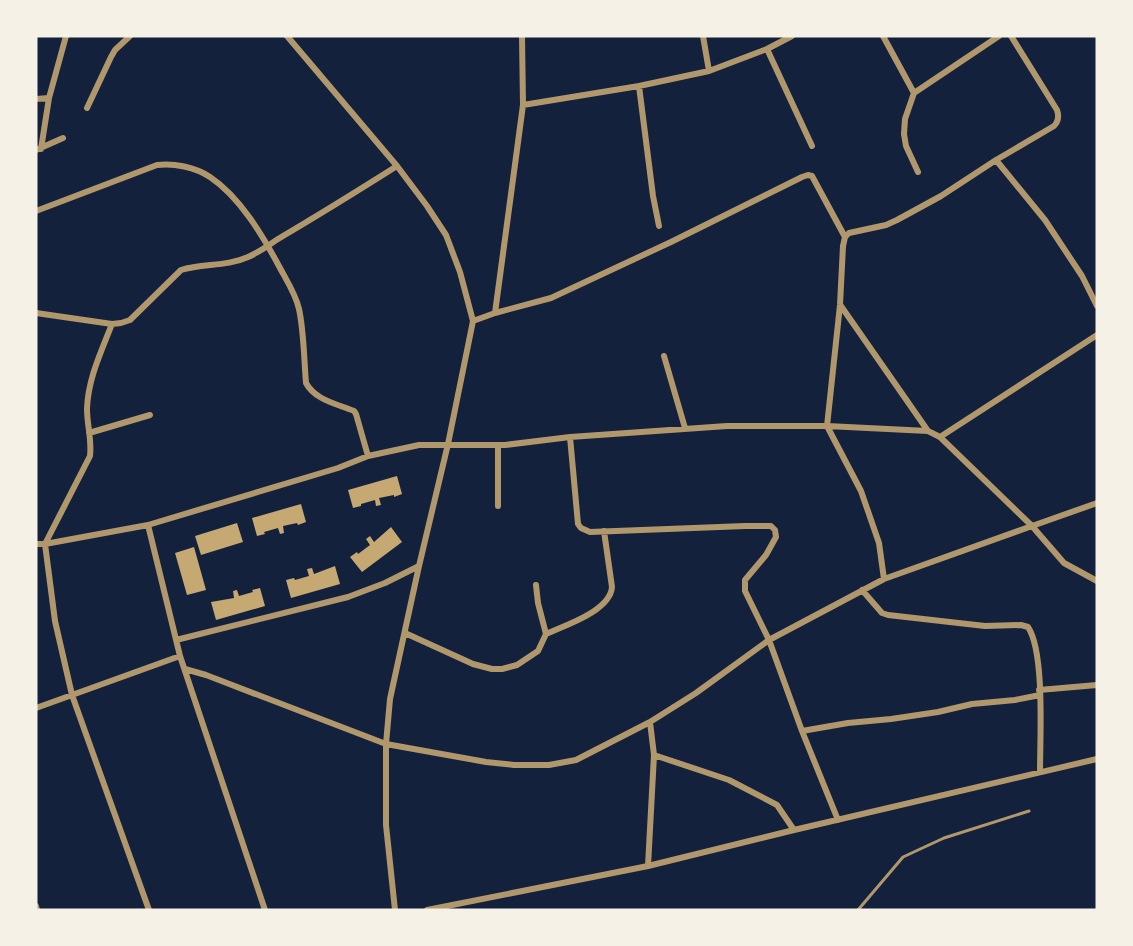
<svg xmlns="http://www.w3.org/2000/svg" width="1133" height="946" viewBox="0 0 1133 946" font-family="'PT Sans',sans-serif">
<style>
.building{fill:#c6a872}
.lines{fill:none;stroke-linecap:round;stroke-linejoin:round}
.service{stroke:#b1986c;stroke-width:3}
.minor{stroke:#b1986c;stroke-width:6}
</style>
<rect width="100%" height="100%" fill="#14213d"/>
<path class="building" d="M397,476L402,494L394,497V495L379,498L381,505L376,506L375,500L361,504V506L353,508L348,490Z
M301,504L306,522L298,525L297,523L283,526L284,533L280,534L278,528L264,532L265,534L257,536L252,518Z
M237,523L243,542L201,555L195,536Z
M391,527L402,542L362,572L350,557L357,552L358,554L370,545L366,539L370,536L374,542Z
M194,547L206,590L187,595L175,553Z
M335,566L340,584L291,598L286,580L294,578L295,580L309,576L307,569L312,568L314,574Z
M260,588L265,606L216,620L211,602L234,598L233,591L237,590L239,596L253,592L252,590Z"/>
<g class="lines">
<path class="service" d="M858,910L903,857L944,838L1029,811"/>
<path class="minor" d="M287,36L397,166L427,206L446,235L460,272L473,321L448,444L419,566L390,699L386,744V825L395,910
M703,36L709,71
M883,36L914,93
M767,49L812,146
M639,86L653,196L659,226
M36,99L49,98
M523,105L639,86L709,71L767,49L792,36
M87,108L111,57L115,50L130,36
M41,149L49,98L66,36
M36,150L63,138
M996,160L1045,220L1082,276L1097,306
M918,172L906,146L904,134L905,119L914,93L999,36
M36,211L157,165C174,163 195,167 210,177C240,197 263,236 280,268C287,281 296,295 299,309C304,332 304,360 306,383C315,400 337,404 354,411L356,414L368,456
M845,237L849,233L886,225L897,220L941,196L996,160L1054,126C1059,121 1059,116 1057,110L1011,36
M841,306L928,431
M36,313L112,324L121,323L130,320L181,270C203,263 226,267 248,257C260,252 271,243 283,236C322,213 359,190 397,166
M495,313L551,298L671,242L802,177L808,175L812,176L845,237L843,246L840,305L827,426L861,491L879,543L884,579
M473,321L495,313L523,105L522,36
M112,324C101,352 88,379 87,409C87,425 92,440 90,456L45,544L55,621L72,695L149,910
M664,356L685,428
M89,433L150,415
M570,437L578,524L581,528L590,532L745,526H771L775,530L776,537L766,555L745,580V591L769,640L802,731L838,820
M940,437L1097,335
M498,445V506
M1097,503L1032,526L1064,563L1097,581
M148,525L180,656L265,910
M36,544H45L148,525L338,468L368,456L419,445H505L570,437L727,426H827L928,431L940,437L1032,526L884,579L769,640L696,693L650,722L576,760L549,765H514L486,762L386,744L206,675L185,669
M536,585L538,603L546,634
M862,590L882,613L888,615L985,626L1021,625L1028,627C1045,652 1040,739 1040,772
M405,633L473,664L492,669H502L517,665L538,651L546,634C566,625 610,611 612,587L604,531
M176,640L348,597L385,583L419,566
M1039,690L1097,685
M36,708L180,656
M802,731L848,723L891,719L938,712L972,704L1015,700L1040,695
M654,755L729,780L777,805L794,830
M648,866L654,755L650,722
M36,906L37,910
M427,910L648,866L794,830L1097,759"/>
</g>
<rect width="1133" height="946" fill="none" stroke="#f6f1e7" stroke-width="75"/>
</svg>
